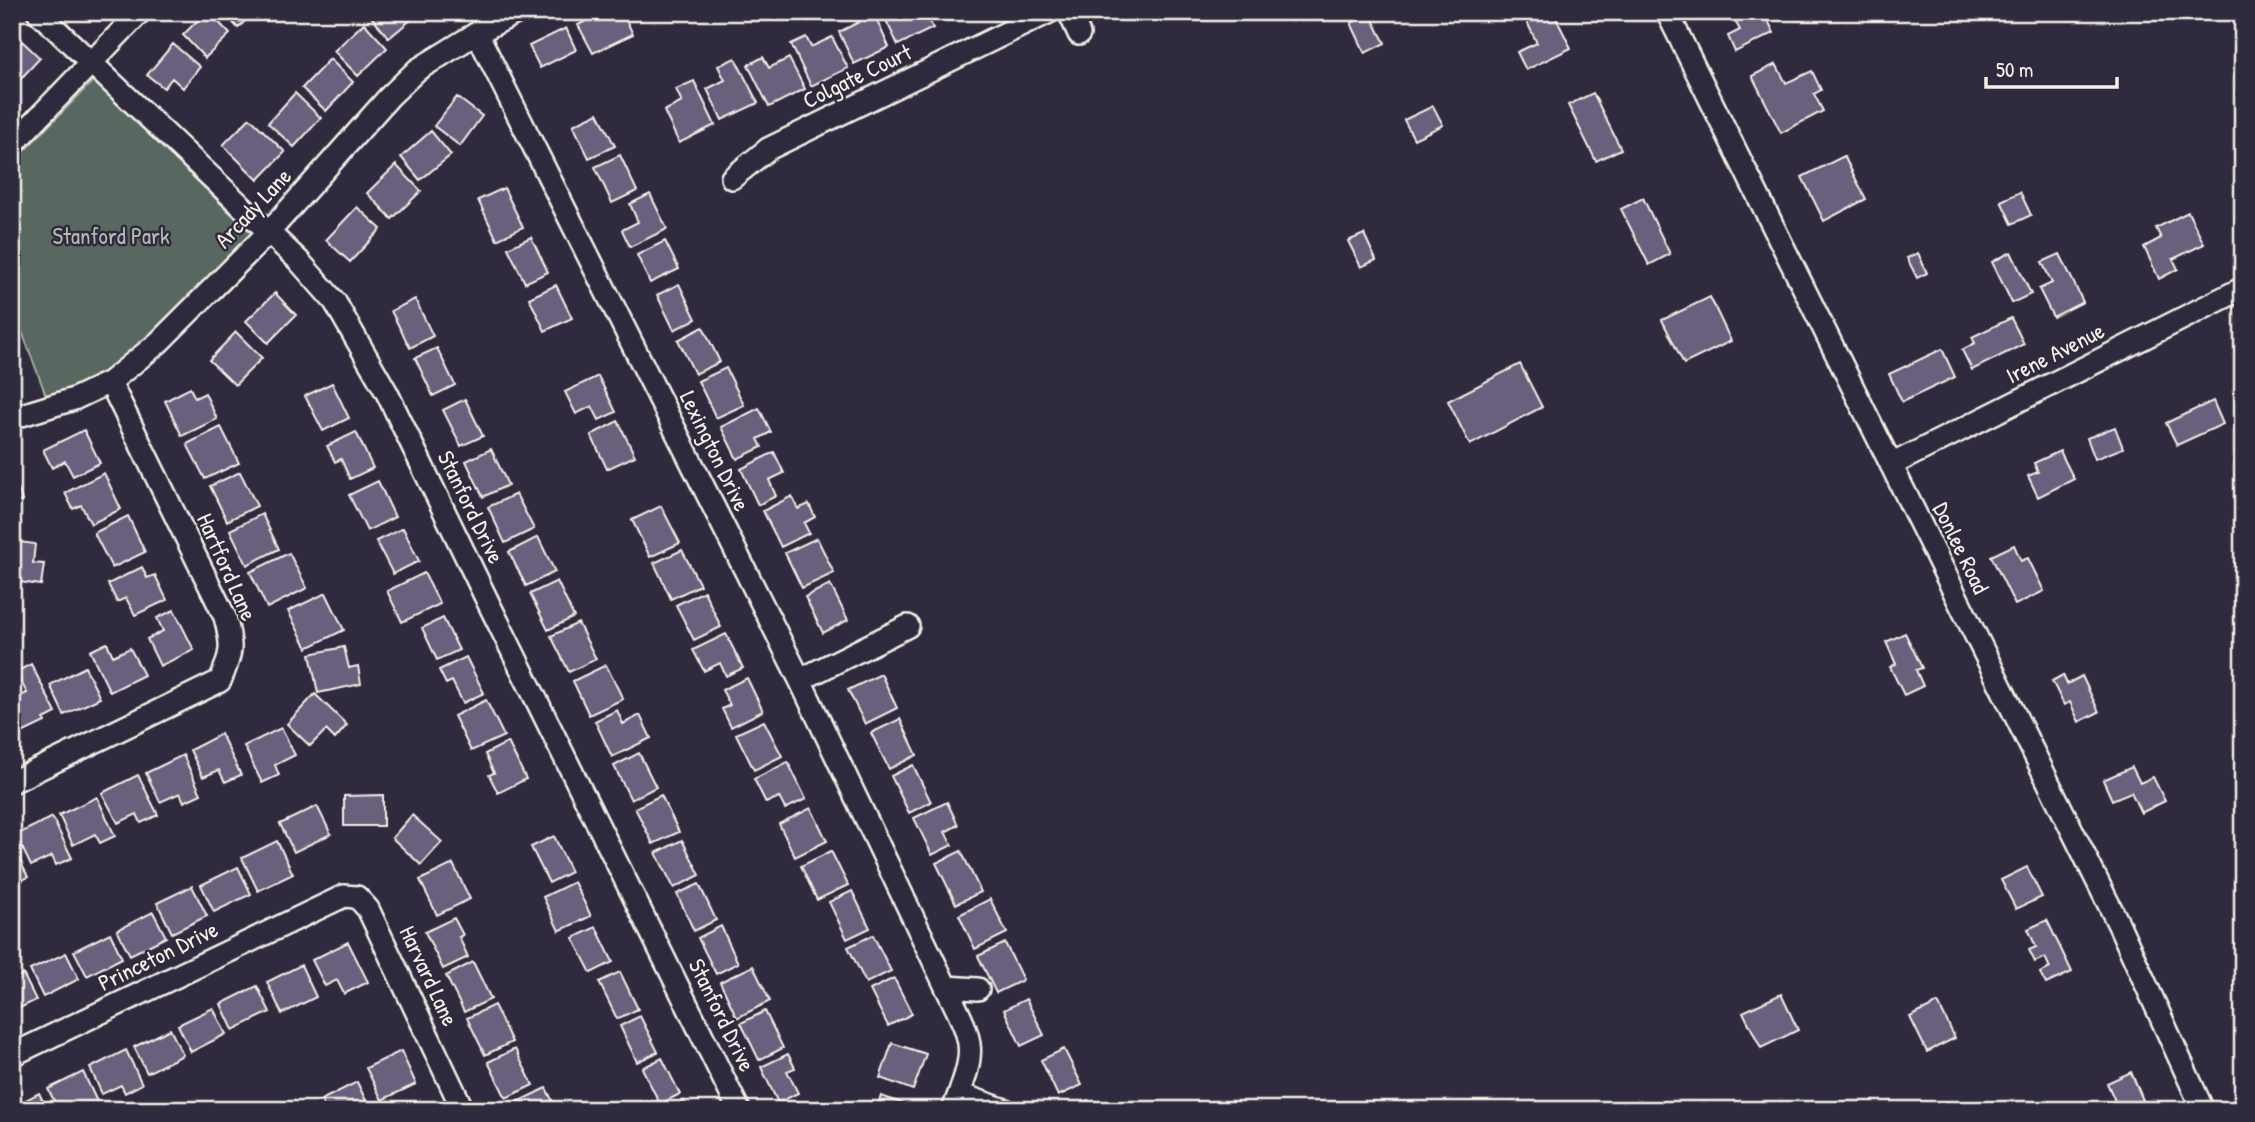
<svg xmlns="http://www.w3.org/2000/svg" width="2255" height="1122" viewBox="0 0 2255 1122" font-family="'Patrick Hand',sans-serif">
<style>
.green{fill:#586860;stroke:#a6aca4;stroke-width:2}
.building{fill:#6b5e7b;stroke:#f4f1e8;stroke-width:2}
.lines{fill:none;stroke-linecap:round;stroke-linejoin:round}
.minor-casing{stroke:#f4f1e8;stroke-width:26}
.minor{stroke:#2f2a3d;stroke-width:21}
.labels{text-anchor:middle;stroke-width:5;stroke-linejoin:round;paint-order:stroke}
.street-label{font-size:23px;fill:#f4f1e8;stroke:#2f2a3d}
.park-label{font-size:23px;fill:#b6bab2;stroke:#2f2a3d}
</style>
<rect width="100%" height="100%" fill="#2f2a3d"/>
<filter id="ink" filterUnits="userSpaceOnUse"><feTurbulence type="fractalNoise" baseFrequency=".0143" numOctaves="2"/><feDisplacementMap in="SourceGraphic" scale="14" xChannelSelector="R" yChannelSelector="G"/><feConvolveMatrix kernelMatrix="1 2 1 2 8 2 1 2 1" color-interpolation-filters="sRGB"/></filter>
<g filter="url(#ink)">
<path class="green" d="M94,80L252,234L235,254L151,339L124,361L87,383L47,398L12,305V163Z"/>
<path class="building" d="M206,12H209L230,34L205,58L183,35Z
M223,12H254L238,28Z
M379,12H418L419,13L389,38L372,18Z
M604,12H622L633,34L593,53L578,25Z
M855,12H873L889,47L854,64L839,32L859,22Z
M887,12H925L933,28L898,45L883,14Z
M936,12H953L939,19Z
M1541,12H1553L1571,48L1526,70L1517,52L1537,43L1526,20Z
M1748,12H1764L1774,33L1735,52L1728,36L1740,30L1734,19Z
M1370,14L1385,43L1365,53L1351,23Z
M364,23L387,48L358,76L334,51Z
M566,28L576,50L540,68L529,46Z
M806,37L811,47L832,37L848,68L811,86L791,44Z
M22,41L40,58L13,87L12,51Z
M173,44L200,67L183,88L172,78L164,88L147,75Z
M763,57L769,68L789,58L805,89L769,107L748,65Z
M735,58L758,103L722,120L707,89L725,80L718,66Z
M330,59L353,82L326,111L302,88Z
M1776,64L1786,83L1812,71L1821,90L1814,94L1823,111L1781,133L1752,76Z
M694,81L715,125L679,143L664,111L682,102L676,89Z
M295,93L321,118L294,147L268,123Z
M1593,93L1621,149L1596,161L1568,105Z
M457,97L482,116L460,146L434,126Z
M1433,106L1443,125L1414,139L1404,120Z
M598,113L615,146L589,158L573,125Z
M250,118L285,152L258,180L223,145Z
M431,131L451,155L420,180L401,157Z
M620,155L637,191L612,203L595,167Z
M1844,156L1866,199L1824,221L1802,177Z
M396,165L421,191L392,219L367,193Z
M504,188L523,227L497,240L478,200Z
M2020,192L2031,215L2012,224L2001,201Z
M650,194L667,229L630,247L622,230L638,222L630,204Z
M1643,198L1670,254L1649,265L1621,209Z
M357,207L381,229L350,262L326,240Z
M2188,212L2204,244L2173,259L2178,269L2159,279L2144,247L2161,238L2156,228Z
M1364,234L1376,260L1361,267L1348,241Z
M531,237L548,272L525,283L508,248Z
M665,241L679,269L650,283L637,255Z
M2011,252L2031,294L2012,303L1992,262Z
M1918,253L1927,273L1917,278L1907,258Z
M2060,254L2083,302L2053,317L2039,289L2052,283L2042,262Z
M679,284L696,319L674,330L657,295Z
M556,285L572,318L545,331L529,298Z
M275,293L296,315L268,343L246,321Z
M1710,297L1731,341L1684,364L1662,320Z
M415,299L433,336L410,348L391,311Z
M2011,318L2024,344L1972,370L1962,350L1975,343L1972,337Z
M703,327L720,362L695,374L678,340Z
M236,332L262,358L235,385L209,360Z
M437,348L455,385L433,396L415,358Z
M1942,349L1955,377L1902,402L1889,374Z
M12,358L18,377L12,379Z
M1520,364L1542,407L1470,445L1448,401Z
M726,368L744,405L716,418L698,381Z
M598,376L616,412L599,420L592,406L576,414L565,392Z
M332,383L349,418L323,431L305,396Z
M190,388L195,398L205,393L217,419L182,436L165,401Z
M465,399L483,436L461,446L443,410Z
M2213,401L2223,424L2177,445L2166,423Z
M759,408L771,432L758,439L762,447L737,459L721,427Z
M618,421L635,456L607,469L591,435Z
M221,427L239,463L205,479L187,444Z
M2115,427L2123,448L2095,459L2087,438Z
M84,430L100,463L73,476L65,461L52,468L43,450Z
M356,432L373,468L350,479L341,459L335,462L327,446Z
M491,449L508,485L483,497L466,461Z
M2060,451L2074,479L2038,497L2028,476L2038,472L2034,463Z
M774,452L784,473L769,480L776,496L758,505L741,469Z
M240,472L257,506L227,521L210,486Z
M104,473L121,509L91,524L81,505L73,509L65,493Z
M378,481L395,517L367,531L349,495Z
M16,482L22,501L12,504V483Z
M516,494L534,529L505,543L488,507Z
M792,496L798,509L809,504L815,517L804,523L809,533L781,547L763,511Z
M661,506L680,543L650,557L632,520Z
M262,514L279,549L247,565L230,530Z
M128,516L145,552L112,568L94,533Z
M403,528L419,561L393,574L376,541Z
M538,537L555,572L526,586L509,552Z
M817,538L834,573L802,588L785,553Z
M12,541L35,544L33,563L44,564L41,585L12,581Z
M2014,545L2021,561L2028,558L2044,591L2015,605L1991,556Z
M682,550L700,585L671,599L654,563Z
M289,553L307,588L267,608L250,572Z
M142,567L147,578L155,575L167,600L135,615L126,598L117,602L108,584Z
M424,573L440,604L402,622L387,591Z
M557,581L574,617L548,630L530,594Z
M830,584L848,620L823,633L805,597Z
M704,591L721,627L694,640L676,605Z
M326,593L344,630L307,648L288,611Z
M174,610L194,650L160,666L147,639L163,631L157,618Z
M443,618L459,650L437,660L422,628Z
M578,623L596,659L569,672L551,636Z
M1905,633L1922,668L1916,670L1923,686L1904,695L1890,667L1896,664L1886,642Z
M726,634L743,668L726,676L720,663L704,671L693,650Z
M107,643L113,656L130,648L144,675L110,692L90,651Z
M344,647L349,668L358,666L361,684L318,693L310,654Z
M466,657L484,693L463,703L452,681L446,684L439,670Z
M31,664L56,713L44,719L45,722L20,734L12,718V700L27,693L16,672Z
M606,665L623,699L589,715L573,681Z
M85,667L100,698L64,715L50,685Z
M881,674L897,708L865,724L848,690Z
M2063,675L2067,684L2082,676L2099,712L2079,722L2070,702L2064,705L2052,681Z
M747,678L763,711L731,727L722,709L730,705L722,690Z
M315,694L347,725L335,739L326,730L310,746L287,724Z
M486,700L504,736L471,751L454,716Z
M617,710L623,724L640,715L651,738L612,757L595,721Z
M900,719L917,755L889,769L871,733Z
M764,721L782,756L754,770L736,734Z
M281,728L295,755L275,765L279,775L262,783L244,746Z
M221,734L241,775L225,782L219,770L203,777L190,750Z
M508,742L526,779L498,793L489,775L494,773L485,754Z
M639,753L656,787L631,800L614,766Z
M183,755L201,794L184,802L180,793L160,802L146,773Z
M788,762L806,799L785,809L779,797L766,803L754,779Z
M913,765L931,802L909,813L891,776Z
M2132,767L2140,783L2153,777L2165,801L2141,813L2131,792L2112,800L2103,780Z
M138,775L158,815L141,823L137,814L118,823L102,793Z
M383,795V826H344V796Z
M661,795L679,832L653,844L635,808Z
M97,797L115,836L100,843L95,834L73,845L59,815Z
M947,802L958,825L945,832L952,845L932,855L914,818Z
M317,806L331,834L294,852L280,824Z
M811,808L827,841L795,857L779,824Z
M412,815L442,842L421,865L392,838Z
M52,817L72,858L56,865L52,856L31,866L16,835Z
M554,836L571,872L549,883L531,847Z
M682,840L700,875L674,888L656,853Z
M277,841L293,874L258,891L242,858Z
M12,844L28,877L13,885L12,884Z
M831,851L848,885L817,900L801,866Z
M961,851L981,892L956,904L936,863Z
M453,864L470,899L437,915L420,880Z
M238,867L251,894L214,912L201,885Z
M2027,867L2042,897L2016,909L2001,880Z
M574,882L591,916L559,931L543,897Z
M699,884L716,920L694,931L677,894Z
M192,886L207,916L172,933L157,903Z
M852,891L870,928L847,939L829,902Z
M990,899L1007,933L975,949L959,915Z
M153,912L166,937L130,955L117,930Z
M454,918L463,935L459,937L468,957L443,969L425,932Z
M2047,920L2072,972L2046,984L2040,973L2050,968L2045,957L2035,962L2029,950L2036,947L2028,929Z
M721,926L738,963L716,974L698,938Z
M596,927L613,962L591,973L573,938Z
M110,933L122,958L87,976L74,951Z
M873,935L891,971L866,983L848,947Z
M348,942L368,982L344,994L337,980L325,986L312,960Z
M1005,943L1023,980L996,993L978,956Z
M66,953L79,979L43,997L30,970Z
M473,962L491,999L464,1012L446,976Z
M301,965L316,997L282,1014L267,982Z
M753,966L770,1001L737,1018L720,982Z
M620,972L638,1009L617,1019L599,982Z
M23,974L36,1000L12,1012V979Z
M894,978L912,1014L888,1026L870,990Z
M257,986L270,1012L233,1030L221,1004Z
M1781,994L1798,1030L1761,1048L1743,1012Z
M1026,999L1044,1035L1021,1046L1004,1010Z
M1938,1003L1955,1038L1927,1052L1910,1017Z
M494,1005L512,1042L485,1055L467,1018Z
M213,1008L226,1034L191,1052L178,1025Z
M765,1011L783,1048L759,1060L741,1023Z
M640,1016L658,1052L637,1062L620,1026Z
M170,1029L183,1055L147,1073L134,1047Z
M892,1043L926,1054L913,1090L880,1078Z
M515,1049L533,1085L506,1098L488,1062Z
M1064,1049L1082,1085L1058,1096L1041,1060Z
M126,1050L142,1084L125,1093L121,1085L102,1094L90,1068Z
M401,1051L416,1084L382,1100L366,1068Z
M788,1054L795,1068L787,1071L798,1093L778,1103L761,1067Z
M662,1058L680,1094L660,1104L642,1068Z
M83,1072L101,1110H59L48,1089Z
M2131,1072L2143,1100L2119,1110L2107,1083Z
M357,1082L369,1107L365,1110H325L321,1100Z
M546,1088L557,1110H511L509,1106Z
M39,1093L47,1110H12V1107Z
M881,1096L907,1105L906,1110H876Z
M1088,1100L1093,1110H1069Z
M684,1101L688,1110H667Z"/>
<g class="lines">
<g class="minor-casing">
<path id="minor" d="M38,12L299,261L335,302L387,393L487,600L739,1110
M1069,12L1079,34
M1667,12L2119,925L2203,1110
M477,33L800,680L946,987L978,989
M12,145L140,12
M732,178L768,149L1049,12
M12,418L74,399L110,382L158,343L268,233L389,97L417,70L477,33L518,12
M1891,465L2243,288
M800,680L908,626
M12,782L220,681C232,653 233,647 225,617L110,382
M946,987C975,1046 977,1047 953,1110
M12,1055L344,896L357,897L368,909L463,1110
M959,1094L1005,1110"/>
</g>
<use href="#minor" class="minor"/>
</g>
</g>
<g class="labels">
<g class="street-label">
<text transform="translate(857 76) rotate(-26)" y="8">Colgate Court</text>
<text transform="translate(253 208) rotate(-47)" y="8">Arcady Lane</text>
<text transform="translate(2055 353) rotate(-27)" y="8">Irene Avenue</text>
<text transform="translate(715 451) rotate(64)" y="8">Lexington Drive</text>
<text transform="translate(471 507) rotate(64)" y="8">Stanford Drive</text>
<text transform="translate(1961 548) rotate(64)" y="8">Donlee Road</text>
<text transform="translate(227 567) rotate(66)" y="8">Hartford Lane</text>
<text transform="translate(158 956) rotate(-26)" y="8">Princeton Drive</text>
<text transform="translate(429 976) rotate(65)" y="8">Harvard Lane</text>
<text transform="translate(722 1015) rotate(64)" y="8">Stanford Drive</text>
</g>
<g class="park-label">
<text x="111" y="244">Stanford Park</text>
</g>
</g>
<rect width="2255" height="1122" fill="none" stroke="#2f2a3d" stroke-width="42"/>
<rect x="21" y="21" width="2213" height="1080" fill="none" stroke="#f4f1e8" stroke-width="2.5" filter="url(#ink)"/>
<path d="M1986 77v10h131v-10" fill="none" stroke="#f4f1e8" stroke-width="3.5"/>
<text x="1996" y="77" font-size="21" fill="#f4f1e8" stroke="#2f2a3d" stroke-width="5" paint-order="stroke">50 m</text>
</svg>
